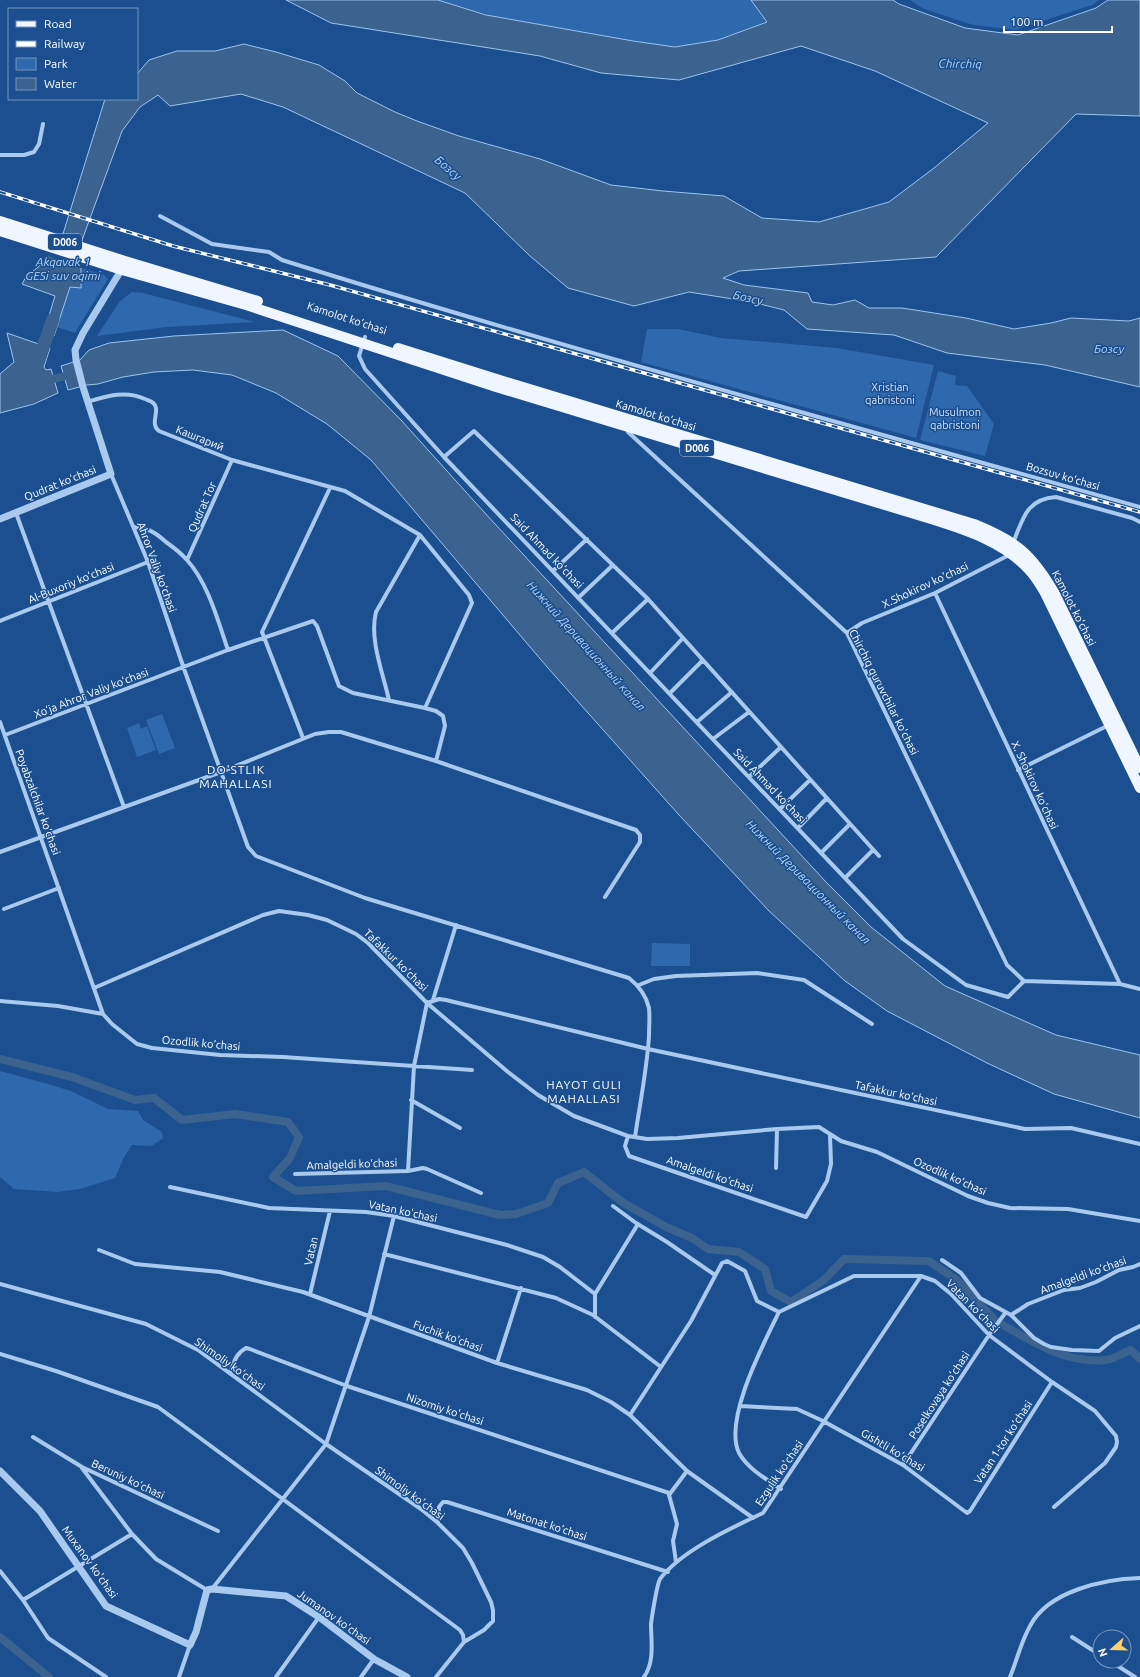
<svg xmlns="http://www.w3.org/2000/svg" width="1140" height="1677" viewBox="0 0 1140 1677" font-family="Ubuntu,sans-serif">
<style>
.green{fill:#2e69ad}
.water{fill:#3c6290;stroke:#9cc4f0}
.pier{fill:#1b4f8f}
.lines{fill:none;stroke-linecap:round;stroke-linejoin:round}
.canal{stroke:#3c6290;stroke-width:8}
.river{stroke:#3c6290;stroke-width:13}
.minor{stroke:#a9c9ee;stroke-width:4}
.tertiary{stroke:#a9c9ee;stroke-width:7}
.primary{stroke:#f0f6ff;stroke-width:10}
.rail-casing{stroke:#fff;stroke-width:3.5}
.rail{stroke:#1b4f8f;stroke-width:2;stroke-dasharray:6;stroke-linecap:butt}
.labels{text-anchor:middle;stroke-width:3;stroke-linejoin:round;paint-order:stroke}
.shield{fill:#1b4f8f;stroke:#bbcadd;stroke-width:1}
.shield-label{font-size:10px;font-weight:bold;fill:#fff}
.street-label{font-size:11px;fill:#fff;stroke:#1b4f8f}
.park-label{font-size:11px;fill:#cfe3fa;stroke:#1b4f8f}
.water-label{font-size:12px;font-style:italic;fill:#b5d3f5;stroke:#1b4f8f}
.neighbourhood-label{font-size:12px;letter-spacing:1px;fill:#fff;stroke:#1b4f8f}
</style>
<rect width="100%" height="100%" fill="#1b4f8f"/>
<path class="green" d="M440,0H751L767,21L718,40L676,47L633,41L492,16Z
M910,0H1099L1092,5L1015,30L973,25L924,9Z
M82,268L104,275L108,279L75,333L57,327L70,286L81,288Z
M132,292L143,293L255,322L167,327L97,336L120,301Z
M647,329H678L721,338L837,348L934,365L916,438L641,362Z
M938,371L956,376L955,385L967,386L994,424L985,456L920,440Z
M162,714L175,748L159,754L146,720Z
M139,723L141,729L147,726L156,750L137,757L127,728Z
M652,943L690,944V966H651Z
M0,1071L48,1084L71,1091L108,1109L138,1111L143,1120L162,1132L163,1138L152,1146L132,1145L124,1157L115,1178L80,1189L57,1192L14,1189L0,1177Z"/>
<path class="water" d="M286,0H438L486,15L633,41L675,47L718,40L767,22L751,0H893L899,4L965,28L1018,35L1096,8L1108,0H1140V116L1076,114L936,257L739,271L723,278L744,285L808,293L812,302L833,305L855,300L869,308H902L966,318L1014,329L1051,323L1071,318L1129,321L1140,318V387L1045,365L947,353L894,335L807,329L784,310L752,302L689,292L634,306L568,288L530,256L465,193L283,107L241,94L170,106L158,95L140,107L122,131L81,243V288L70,287L54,336L44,332L55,296L22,284L26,277L43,263L62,237L105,99H137V74L149,60L177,51H215L244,44L276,52L319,65L345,81L357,93L395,112L417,121L459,136L540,159L611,185L663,191L724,196L762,218L819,222L889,202L934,168L988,123L875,71L801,46L679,80L601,73L540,56L331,23Z
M283,330L338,356L401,420L484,512L826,882L871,927L945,986L1056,1035L1140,1055V1118L1054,1094L987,1063L887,1011L845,981L769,911L679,815L548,668L371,460L327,424L276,393L232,375L193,370L154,372L123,377L98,384L87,385L68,390L61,366L80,360L89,350L109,343L174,336Z
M7,333L50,348L44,367L46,370L51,369L58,393L34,404L0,413V374L14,362Z"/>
<path class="pier" d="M60,236L83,244L84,269L46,255Z"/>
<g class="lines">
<path class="canal" d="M43,381L75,374
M0,1059L72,1077L135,1100L154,1098L182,1120L235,1114L288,1122L299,1137L290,1158L273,1177L296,1191L386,1186L500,1215L516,1214L548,1203L558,1183L584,1172L622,1202L666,1227L692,1238L708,1249L739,1252L765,1269L771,1291L791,1302L824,1280L844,1259L929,1261L958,1281L994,1319
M1003,1325C1034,1343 1068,1364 1106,1360C1114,1359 1123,1353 1131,1350L1140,1359
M0,1637L49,1677"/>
<path class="river" d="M38,362L53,319"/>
<path class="minor" d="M0,155H24L34,152L39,144L43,124
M160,216L212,244L269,252L282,260C566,349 853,426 1140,507
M365,337L359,356L365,369L444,457L903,939L966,985L1008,997L1024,981L1120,984L1140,989
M87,402C107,396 126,390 145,399C150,401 155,402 156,408C157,416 151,425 159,431L232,460L345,491L420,535L469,595L472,603L425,708
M628,428V432L847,633L1007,965L1024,981
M444,457L474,431L648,599L879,856
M111,474L148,562L183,666L248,847L256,856L365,898L629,978C639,986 646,995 649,1008C650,1017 649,1026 649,1036C647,1069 640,1103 635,1137
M16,513L124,807
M134,527C147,527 156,533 166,542C173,547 181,553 187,560C208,583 218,621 228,650
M1013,543C1023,519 1026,499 1056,497L1132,518L1140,522
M187,560L232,460
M553,571L587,539
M935,593L1120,984
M578,598L613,565
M0,621L148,562
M612,633L648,599
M847,633L862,623L935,593L1011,554
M650,673L683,638
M670,693L703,660
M389,700C383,673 369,639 376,612L420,535
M0,722L103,1014
M697,722L732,692
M5,735L228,650L313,621L317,626L339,686L353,693L425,708L436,711L443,716L445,726L436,761
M303,738L262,632L330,488
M713,739L749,712
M1018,770L1109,725
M749,777L781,747
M780,809L810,780
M798,828L827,798
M0,852L221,772L315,734L329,732H341L436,761L636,830L640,835V842L605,897
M821,853L850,824
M845,878L873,850
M4,909L59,888
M639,985L654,979L676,976L757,973L804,980L872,1024
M94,988L263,915L279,911L308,915L327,920L356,934L368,943L427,1003L508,1072L538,1095L574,1116L628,1136L647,1139L678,1138L777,1129L819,1127L841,1141L877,1152L968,1196L988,1203L1010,1208L1068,1209L1140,1221
M433,1000L456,925
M0,1001L58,1006L103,1014L112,1024L137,1044L152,1048L220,1055L283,1057L472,1070
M427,1003L439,999L446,1000L648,1049L1025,1129L1071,1128L1140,1144
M411,1100L460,1128
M628,1136L625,1146L629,1156L806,1217L827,1181L831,1164L830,1135
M776,1168L777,1129
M408,1171L414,1066L427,1003
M295,1174L408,1171L423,1168L427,1169L481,1193
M170,1187L269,1208L366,1212L394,1216L507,1245L543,1257L560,1267L595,1294
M613,1206L636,1223L667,1242L715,1275
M99,1250L135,1264L220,1272L303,1292L497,1363L587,1390L611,1402L630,1415L687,1471L753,1518
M384,1254L556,1298L593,1315L661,1367
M942,1260L961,1273L980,1298L1011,1315L1034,1338L1044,1344L1051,1347L1072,1350L1099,1351L1115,1338L1140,1326
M0,1284L146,1324L198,1350L326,1444L421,1509L438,1523L463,1548L472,1563L491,1602L493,1610V1621L484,1630L464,1642
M310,1294L330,1211
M779,1312L854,1276H921L935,1281L951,1294L989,1335L1052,1382L1095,1411L1116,1436L1117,1442L1116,1447L1105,1463L1054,1507
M779,1312C764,1343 723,1420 739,1453C748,1469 766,1479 781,1489
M1011,1315L1028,1304L1064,1290L1080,1288L1096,1282L1119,1270L1133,1267L1140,1264
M595,1317V1294L638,1224
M0,1354L56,1371L158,1407L460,1630L463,1635L464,1642L436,1677
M497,1363L521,1288
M230,1373C234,1363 235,1354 246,1348L250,1349L347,1386L669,1493
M740,1406L797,1409L823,1421L903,1465L967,1513L970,1511L1052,1382
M630,1415L691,1321L722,1263L727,1261L745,1271L757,1301L779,1312
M33,1437L82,1467L218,1531
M903,1465L989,1335L1006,1312
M82,1468L132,1534L156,1559L207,1590
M438,1523L439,1507L443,1502H447L668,1572
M676,1562L673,1541L677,1524L669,1495L687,1471
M0,1571L23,1600L48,1638L106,1677
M212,1589L326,1444L369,1317L394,1216
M23,1600L132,1534
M1072,1637L1100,1655
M1110,1661L1135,1677
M179,1677L190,1645
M276,1677L319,1617
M361,1677L374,1659
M644,1677C655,1661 651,1642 651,1624C652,1616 657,1584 660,1579C681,1551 731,1528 763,1513L921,1276
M1010,1677C1017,1660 1021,1642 1030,1626C1048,1591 1104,1579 1140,1578"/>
<path class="tertiary" d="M0,519L111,474L83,387L76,360L75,350L83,333L123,267
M0,1471L40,1511L106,1606L190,1645L196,1632L207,1590L212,1589L286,1596L319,1617L374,1659L407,1677"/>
<path class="primary" d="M0,221L125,261L258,301
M0,231L122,270L246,305L496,387L931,519C966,530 1004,542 1029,570C1036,577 1040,585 1045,593L1140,788
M398,348L503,381L974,524C1016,541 1031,553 1054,592L1140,768"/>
<g class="rail-casing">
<path id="rail" d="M0,192L173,246L330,285L1140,512"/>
</g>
<use href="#rail" class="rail"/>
</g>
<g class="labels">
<g class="shield">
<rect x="48" y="234" width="34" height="16" rx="3"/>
<rect x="680" y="440" width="34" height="16" rx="3"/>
</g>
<g class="shield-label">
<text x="65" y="246">D006</text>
<text x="697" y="452">D006</text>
</g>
<g class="street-label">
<text transform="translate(347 318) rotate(18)" y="4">Kamolot ko‘chasi</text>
<text transform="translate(656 415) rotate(17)" y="4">Kamolot ko‘chasi</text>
<text transform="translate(200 438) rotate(22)" y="4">Кашгарий</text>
<text transform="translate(1063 476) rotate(16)" y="4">Bozsuv ko‘chasi</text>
<text transform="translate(60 483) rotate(-22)" y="4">Qudrat ko‘chasi</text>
<text transform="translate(202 507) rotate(-66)" y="4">Qudrat Tor</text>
<text transform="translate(547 551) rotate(46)" y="4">Said Ahmad ko‘chasi</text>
<text transform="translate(157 567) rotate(70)" y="4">Ahror Valiy koʻchasi</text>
<text transform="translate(71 583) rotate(-22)" y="4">Al-Buxoriy ko‘chasi</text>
<text transform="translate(925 585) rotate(-25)" y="4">X.Shokirov ko‘chasi</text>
<text transform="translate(1074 608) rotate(63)" y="4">Kamolot ko‘chasi</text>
<text transform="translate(884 692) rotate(63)" y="4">Chirchiq quruvchilar ko'chasi</text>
<text transform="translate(91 693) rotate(-21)" y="4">Xo‘ja Ahror Valiy ko‘chasi</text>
<text transform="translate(1035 785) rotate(65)" y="4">X. Shokirov ko‘chasi</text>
<text transform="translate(770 786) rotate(46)" y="4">Said Ahmad ko‘chasi</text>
<text transform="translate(38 802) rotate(70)" y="4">Poyabzalchilar ko‘chasi</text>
<text transform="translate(396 960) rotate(44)" y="4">Tafakkur ko‘chasi</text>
<text transform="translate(201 1043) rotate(5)" y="4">Ozodlik ko‘chasi</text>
<text transform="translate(896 1093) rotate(12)" y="4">Tafakkur ko‘chasi</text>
<text transform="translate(352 1164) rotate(-2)" y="4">Amalgeldi ko‘chasi</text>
<text transform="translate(710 1174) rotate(19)" y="4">Amalgeldi ko‘chasi</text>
<text transform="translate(950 1176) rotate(24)" y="4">Ozodlik ko‘chasi</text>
<text transform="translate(403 1211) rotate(12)" y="4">Vatan ko'chasi</text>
<text transform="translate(311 1251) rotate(-77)" y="4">Vatan</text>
<text transform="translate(1083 1275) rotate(-20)" y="4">Amalgeldi ko‘chasi</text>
<text transform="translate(973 1306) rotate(45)" y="4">Vatan ko'chasi</text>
<text transform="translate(448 1336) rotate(20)" y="4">Fuchik ko'chasi</text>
<text transform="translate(230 1364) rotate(35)" y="4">Shimoliy ko‘chasi</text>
<text transform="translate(939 1395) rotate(-57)" y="4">Poselkovaya ko‘chasi</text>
<text transform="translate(445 1409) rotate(18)" y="4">Nizomiy ko'chasi</text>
<text transform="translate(1003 1442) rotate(-57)" y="4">Vatan 1-tor ko‘chasi</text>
<text transform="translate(893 1450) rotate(31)" y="4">Gishtli ko‘chasi</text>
<text transform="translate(779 1473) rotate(-56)" y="4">Ezgulik ko'chasi</text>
<text transform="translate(128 1479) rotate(25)" y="4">Beruniy ko‘chasi</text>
<text transform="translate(410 1493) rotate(36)" y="4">Shimoliy ko'chasi</text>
<text transform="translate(547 1524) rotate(18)" y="4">Matonat ko‘chasi</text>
<text transform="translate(90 1562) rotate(54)" y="4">Muxanov ko'chasi</text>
<text transform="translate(334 1617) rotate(35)" y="4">Jumanov ko‘chasi</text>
</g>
<g class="park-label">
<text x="890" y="391">Xristian<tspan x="890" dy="13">qabristoni</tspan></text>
<text x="955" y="416">Musulmon<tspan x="955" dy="13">qabristoni</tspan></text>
</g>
<g class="water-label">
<text transform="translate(960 64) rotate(1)" y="4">Chirchiq</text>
<text transform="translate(448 168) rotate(40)" y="4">Бозсу</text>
<text x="63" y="266">Akqavak 1<tspan x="63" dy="14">GESi suv oqimi</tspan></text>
<text transform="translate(748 298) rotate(13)" y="4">Бозсу</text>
<text x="1109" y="353">Бозсу</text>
<text transform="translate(586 646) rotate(48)" y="4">Нижний Деривационный канал</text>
<text transform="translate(808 882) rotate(45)" y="4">Нижний Деривационный канал</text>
</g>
<g class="neighbourhood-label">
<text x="236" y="774">DO'STLIK<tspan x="236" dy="14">MAHALLASI</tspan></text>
<text x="584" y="1089">HAYOT GULI<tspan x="584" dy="14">MAHALLASI</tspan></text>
</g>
</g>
<rect x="8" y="8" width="130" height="92" fill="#1b4f8f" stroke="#7695bc"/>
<rect x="16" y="21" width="20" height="6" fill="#f0f6ff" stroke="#7695bc"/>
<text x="44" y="28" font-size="12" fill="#ffffff">Road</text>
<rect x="16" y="41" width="20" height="6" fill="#ffffff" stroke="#7695bc"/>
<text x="44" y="48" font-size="12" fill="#ffffff">Railway</text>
<rect x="16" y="58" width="20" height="12" fill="#2e69ad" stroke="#7695bc"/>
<text x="44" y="68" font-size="12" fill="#ffffff">Park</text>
<rect x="16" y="78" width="20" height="12" fill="#3c6290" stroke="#7695bc"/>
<text x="44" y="88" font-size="12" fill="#ffffff">Water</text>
<g transform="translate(1112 1649) rotate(250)"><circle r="19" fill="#1b4f8f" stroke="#7695bc"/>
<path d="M0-3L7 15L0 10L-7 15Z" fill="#ffd166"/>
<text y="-6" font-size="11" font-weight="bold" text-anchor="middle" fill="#ffffff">N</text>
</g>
<path d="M1004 26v6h108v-6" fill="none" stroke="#ffffff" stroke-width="2"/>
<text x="1010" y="26" font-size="12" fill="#ffffff" stroke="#1b4f8f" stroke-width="3" paint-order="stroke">100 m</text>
</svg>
